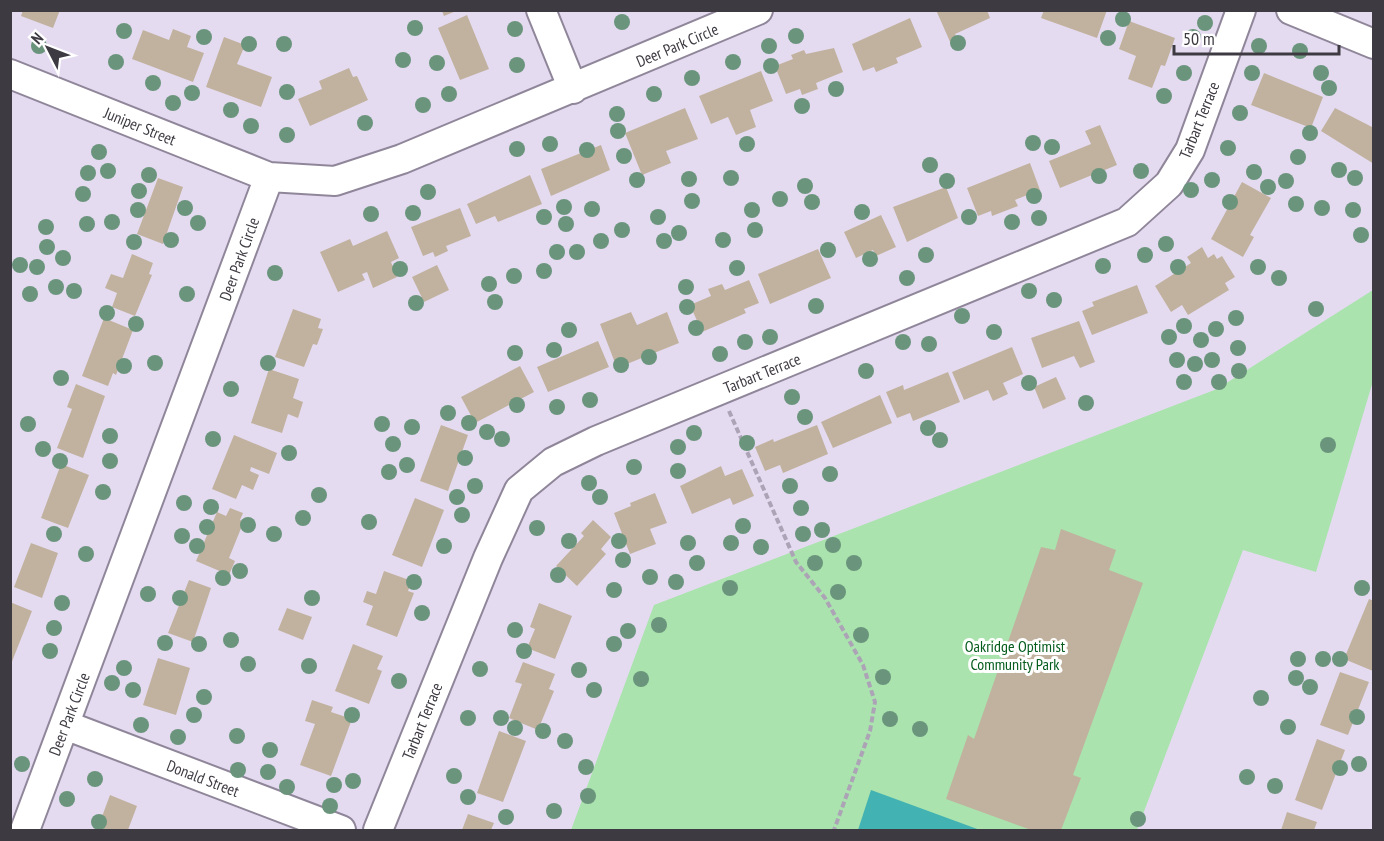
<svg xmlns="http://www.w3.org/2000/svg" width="1384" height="841" viewBox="0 0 1384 841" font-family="'PT Sans Narrow',sans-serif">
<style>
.green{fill:#aae3ae}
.water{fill:#43b2b3}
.building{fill:#c1b29f}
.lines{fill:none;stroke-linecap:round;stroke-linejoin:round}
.minor-casing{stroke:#90869a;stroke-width:32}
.path{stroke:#aca4b6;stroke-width:4;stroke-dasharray:6 3;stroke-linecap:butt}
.minor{stroke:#fff;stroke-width:28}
.tree{fill:#6a957c}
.labels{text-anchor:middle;stroke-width:6;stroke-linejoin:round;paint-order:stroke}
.street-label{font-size:16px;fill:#3e3a42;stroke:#fff}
.park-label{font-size:16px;fill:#055c1d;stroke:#fff}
</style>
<rect width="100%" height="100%" fill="#e5dbf1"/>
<path class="green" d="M1373,290V381L1316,572L1243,550L1137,830H571L654,605L1217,389Z"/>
<path class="water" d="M871,790L980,830H858Z"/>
<path class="building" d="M23,10H60L53,28L21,16Z
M936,10H987L990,18L955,34L958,41L951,44Z
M1044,10H1107L1097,38L1041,18Z
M442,11H456L444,16Z
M467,15L489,69L460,80L438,28Z
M910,18L922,47L896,58L898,63L876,72L874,67L863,71L852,44Z
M1129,21L1175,38L1165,66L1161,65L1152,88L1128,79L1136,56L1119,49Z
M173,29L191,36L187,47L204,53L193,82L132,59L143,30L169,40Z
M224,37L245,45L237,64L272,77L261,107L206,87Z
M834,48L843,72L816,83L818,89L802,95L800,89L786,94L775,66L793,59L791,55L804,50L806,54Z
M349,68L353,77L357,76L368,100L310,126L298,99L322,89L319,81Z
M761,71L773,101L750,110L756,127L736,135L728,117L711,124L699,96Z
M1264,73L1323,97L1311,128L1251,105Z
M685,108L698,139L666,151L671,163L642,175L625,133Z
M1335,108L1374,128V164L1321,131Z
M1100,125L1117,165L1060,188L1049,161L1091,144L1085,131Z
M601,145L610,170L551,196L541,169Z
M1030,163L1040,190L1015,200L1018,206L992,216L991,211L978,216L967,188Z
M530,175L542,204L498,222L495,216L476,224L467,204Z
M158,178L183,187L163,244L137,234Z
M1242,182L1271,198L1250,235L1254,237L1243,257L1211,239Z
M946,187L958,218L907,242L893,207Z
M460,208L471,236L446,246L448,251L435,257L433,252L423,256L411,227Z
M881,215L896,247L876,256L873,250L856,258L844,232Z
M387,231L399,258L391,262L397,277L373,288L367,272L362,274L365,280L338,292L320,252L350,239L353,246Z
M1202,247L1208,258L1214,254L1217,259L1222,256L1235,277L1225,283L1229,290L1188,315L1182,305L1171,312L1155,286L1191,263L1187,257Z
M818,249L831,278L770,304L758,274Z
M132,254L153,263L149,274L152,275L135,316L112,307L117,293L105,288L111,274L123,278Z
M437,265L449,290L424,302L412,277Z
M749,280L759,303L744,309L746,313L702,332L690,305L711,296L708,289L722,284L725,290Z
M1137,285L1148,313L1092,335L1082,311L1094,306L1092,302Z
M293,309L321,319L318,328L323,329L317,345L313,344L304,367L275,357Z
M631,312L637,325L667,312L679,343L617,368L600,324Z
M104,318L133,330L116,375L113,373L108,386L82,376Z
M1079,321L1095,362L1080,368L1074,356L1042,368L1031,338Z
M598,341L609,367L548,392L537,367Z
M1012,347L1023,374L1003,383L1008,394L993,401L988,390L964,400L952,372Z
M520,366L534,392L475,423L461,397Z
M269,369L299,379L293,398L303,402L298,418L288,414L282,433L251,423Z
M948,372L960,402L913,421L910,413L897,418L886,392L903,385L904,390Z
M1056,377L1066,399L1043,409L1034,387Z
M76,384L105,396L83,458L57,448L72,409L67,407Z
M880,395L892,423L833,448L821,422Z
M441,425L468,435L448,491L420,481Z
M817,425L828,454L783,473L780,465L765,471L755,447L773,439L774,442Z
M234,435L277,453L269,474L251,467L250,471L259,475L253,490L242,485L236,499L212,489Z
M61,464L89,475L68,528L41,518Z
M721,466L725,476L742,469L754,496L733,505L730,498L692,514L680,486Z
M655,493L667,523L650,529L656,544L630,554L614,513L631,506L630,503Z
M415,498L444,510L422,567L392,555Z
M230,508L243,513L240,520L244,521L229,558L235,561L229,575L196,561L217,512L226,516Z
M593,520L611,537L601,549L606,554L577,586L556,566L584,536L581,533Z
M1061,529L1116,550L1109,570L1143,583L1073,775L1081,778L1061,830H1031L946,799L968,735L974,739L1041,547L1055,550Z
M31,543L58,553L42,598L14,587Z
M384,571L412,581L408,591L414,593L397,637L366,625L373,606L363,602L367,591L376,594Z
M189,580L211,588L193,642L168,633Z
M1369,599L1374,601L1373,671L1344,659Z
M10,602L32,611L11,664H10Z
M539,603L572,616L555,659L527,648L535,629L530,627Z
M287,608L312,617L303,640L278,630Z
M353,644L383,656L377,669L382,671L369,704L335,691Z
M158,658L190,668L176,715L143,705Z
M523,662L555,674L549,689L554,691L538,730L509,718L522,684L515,682Z
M1340,672L1369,682L1348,735L1320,725Z
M312,700L333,707L331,712L352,719L331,776L300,765L315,724L305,721Z
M499,731L526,741L503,802L477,793Z
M1317,739L1345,750L1322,810L1295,800Z
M110,795L137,806L128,830H97Z
M1287,812L1317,822L1314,830H1281Z
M468,814L494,823L491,830H462Z"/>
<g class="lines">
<g class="minor-casing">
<path id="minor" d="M541,10L573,89
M1291,10L1374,44
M10,74L269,177L335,181L402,159L758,10
M65,725L341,830
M25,830L269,177
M378,830L488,558L519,490L553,462L596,441L1127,222L1169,184L1190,150L1241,10"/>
</g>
<path class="path" d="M729,411L796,562L825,598L863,665L875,702L870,731L834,830"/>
<use href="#minor" class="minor"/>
</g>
<g class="tree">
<circle cx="1123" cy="19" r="8"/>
<circle cx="622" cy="22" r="8"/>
<circle cx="1205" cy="23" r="8"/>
<circle cx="415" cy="28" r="8"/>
<circle cx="515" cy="29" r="8"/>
<circle cx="124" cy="31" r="8"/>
<circle cx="796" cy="36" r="8"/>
<circle cx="204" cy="37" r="8"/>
<circle cx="1193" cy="37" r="8"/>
<circle cx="1108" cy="38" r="8"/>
<circle cx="958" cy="43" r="8"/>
<circle cx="249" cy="44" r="8"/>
<circle cx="284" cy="44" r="8"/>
<circle cx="39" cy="46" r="8"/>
<circle cx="769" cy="46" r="8"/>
<circle cx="1259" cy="46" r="8"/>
<circle cx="1300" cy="51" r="8"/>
<circle cx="403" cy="60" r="8"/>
<circle cx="116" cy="62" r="8"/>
<circle cx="733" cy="62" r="8"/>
<circle cx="437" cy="63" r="8"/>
<circle cx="517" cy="65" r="8"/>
<circle cx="771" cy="66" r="8"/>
<circle cx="1184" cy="73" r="8"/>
<circle cx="1252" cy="73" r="8"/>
<circle cx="1321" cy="73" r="8"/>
<circle cx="692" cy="78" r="8"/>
<circle cx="153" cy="83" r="8"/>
<circle cx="1329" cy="88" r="8"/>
<circle cx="836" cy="89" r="8"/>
<circle cx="287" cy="92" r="8"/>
<circle cx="192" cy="93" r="8"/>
<circle cx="449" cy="94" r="8"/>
<circle cx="654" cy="94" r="8"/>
<circle cx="1164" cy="96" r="8"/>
<circle cx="173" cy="103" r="8"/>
<circle cx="423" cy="105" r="8"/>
<circle cx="802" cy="106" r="8"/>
<circle cx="231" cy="110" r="8"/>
<circle cx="1240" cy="113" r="8"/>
<circle cx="617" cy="114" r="8"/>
<circle cx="365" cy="123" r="8"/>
<circle cx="251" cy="126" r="8"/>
<circle cx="618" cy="131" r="8"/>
<circle cx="1310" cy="133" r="8"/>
<circle cx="287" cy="135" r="8"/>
<circle cx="1033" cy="143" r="8"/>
<circle cx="550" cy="144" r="8"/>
<circle cx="747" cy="144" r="8"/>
<circle cx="1052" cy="147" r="8"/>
<circle cx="1228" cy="148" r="8"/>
<circle cx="517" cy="149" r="8"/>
<circle cx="587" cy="150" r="8"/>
<circle cx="99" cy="152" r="8"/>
<circle cx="624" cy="156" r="8"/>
<circle cx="1298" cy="157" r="8"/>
<circle cx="930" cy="165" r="8"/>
<circle cx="1339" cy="170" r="8"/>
<circle cx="108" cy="171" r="8"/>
<circle cx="1141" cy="171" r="8"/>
<circle cx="1254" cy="172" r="8"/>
<circle cx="88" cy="173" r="8"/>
<circle cx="149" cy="175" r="8"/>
<circle cx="1099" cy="176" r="8"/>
<circle cx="731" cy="178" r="8"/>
<circle cx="1355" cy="178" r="8"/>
<circle cx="689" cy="179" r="8"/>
<circle cx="637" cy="180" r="8"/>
<circle cx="1212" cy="180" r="8"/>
<circle cx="947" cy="181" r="8"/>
<circle cx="1286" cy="181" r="8"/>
<circle cx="805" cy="186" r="8"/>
<circle cx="1268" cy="187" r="8"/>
<circle cx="1191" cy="190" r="8"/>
<circle cx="139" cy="191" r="8"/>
<circle cx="428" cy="192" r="8"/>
<circle cx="83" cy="194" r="8"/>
<circle cx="1034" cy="196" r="8"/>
<circle cx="780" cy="199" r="8"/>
<circle cx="692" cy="201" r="8"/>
<circle cx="812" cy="202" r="8"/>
<circle cx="1230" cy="202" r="8"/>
<circle cx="1296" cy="204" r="8"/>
<circle cx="564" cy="207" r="8"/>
<circle cx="185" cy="208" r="8"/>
<circle cx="1322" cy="208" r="8"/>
<circle cx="592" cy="209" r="8"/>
<circle cx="138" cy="210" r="8"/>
<circle cx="752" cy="210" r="8"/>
<circle cx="1353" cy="210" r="8"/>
<circle cx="862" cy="212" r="8"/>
<circle cx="413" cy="213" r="8"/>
<circle cx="371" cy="214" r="8"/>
<circle cx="544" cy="217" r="8"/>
<circle cx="658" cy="217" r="8"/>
<circle cx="969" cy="217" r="8"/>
<circle cx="1039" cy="218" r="8"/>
<circle cx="112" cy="222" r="8"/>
<circle cx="1012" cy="222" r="8"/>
<circle cx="198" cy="223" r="8"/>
<circle cx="87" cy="224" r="8"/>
<circle cx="566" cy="224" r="8"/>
<circle cx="46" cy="227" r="8"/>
<circle cx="622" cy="230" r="8"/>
<circle cx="755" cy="230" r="8"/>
<circle cx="679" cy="233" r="8"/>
<circle cx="1361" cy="235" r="8"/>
<circle cx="171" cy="240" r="8"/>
<circle cx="723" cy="240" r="8"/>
<circle cx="601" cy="241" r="8"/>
<circle cx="664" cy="241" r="8"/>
<circle cx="134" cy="242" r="8"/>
<circle cx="1166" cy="244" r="8"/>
<circle cx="47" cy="247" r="8"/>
<circle cx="828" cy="250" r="8"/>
<circle cx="557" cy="252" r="8"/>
<circle cx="577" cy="252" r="8"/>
<circle cx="926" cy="255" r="8"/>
<circle cx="1145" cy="255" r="8"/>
<circle cx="63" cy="258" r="8"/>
<circle cx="870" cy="259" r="8"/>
<circle cx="20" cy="265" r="8"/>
<circle cx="1103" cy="266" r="8"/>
<circle cx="37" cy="267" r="8"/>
<circle cx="1178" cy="267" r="8"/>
<circle cx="1258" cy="267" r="8"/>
<circle cx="737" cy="268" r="8"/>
<circle cx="400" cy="269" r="8"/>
<circle cx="544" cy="271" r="8"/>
<circle cx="275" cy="273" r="8"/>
<circle cx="514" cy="276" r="8"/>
<circle cx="907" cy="278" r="8"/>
<circle cx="1279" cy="278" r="8"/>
<circle cx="489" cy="284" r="8"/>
<circle cx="56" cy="287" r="8"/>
<circle cx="686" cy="287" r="8"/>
<circle cx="74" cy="291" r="8"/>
<circle cx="1029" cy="291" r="8"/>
<circle cx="30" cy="294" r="8"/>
<circle cx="187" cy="294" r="8"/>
<circle cx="1054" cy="300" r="8"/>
<circle cx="495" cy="302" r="8"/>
<circle cx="416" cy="303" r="8"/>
<circle cx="816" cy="306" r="8"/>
<circle cx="687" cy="307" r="8"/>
<circle cx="1316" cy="309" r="8"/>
<circle cx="107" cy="313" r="8"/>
<circle cx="962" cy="316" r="8"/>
<circle cx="1236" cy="318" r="8"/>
<circle cx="136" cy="324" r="8"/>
<circle cx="1184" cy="326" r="8"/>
<circle cx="696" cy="328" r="8"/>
<circle cx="1216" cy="329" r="8"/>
<circle cx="569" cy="330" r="8"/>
<circle cx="994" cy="332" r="8"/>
<circle cx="770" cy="337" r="8"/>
<circle cx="1169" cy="337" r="8"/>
<circle cx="1201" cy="340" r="8"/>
<circle cx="745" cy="342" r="8"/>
<circle cx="903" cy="342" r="8"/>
<circle cx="929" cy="344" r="8"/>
<circle cx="1238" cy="348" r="8"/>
<circle cx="554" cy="350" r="8"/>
<circle cx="515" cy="353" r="8"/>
<circle cx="720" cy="354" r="8"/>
<circle cx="649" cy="357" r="8"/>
<circle cx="1177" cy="360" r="8"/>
<circle cx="1212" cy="360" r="8"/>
<circle cx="155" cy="363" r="8"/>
<circle cx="268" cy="363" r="8"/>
<circle cx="1195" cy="364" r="8"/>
<circle cx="621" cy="365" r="8"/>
<circle cx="124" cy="366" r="8"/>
<circle cx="866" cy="371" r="8"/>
<circle cx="1239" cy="371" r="8"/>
<circle cx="61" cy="378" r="8"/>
<circle cx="1184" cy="382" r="8"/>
<circle cx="1219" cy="382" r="8"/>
<circle cx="1029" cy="383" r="8"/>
<circle cx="231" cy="389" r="8"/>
<circle cx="792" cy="397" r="8"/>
<circle cx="590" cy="400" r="8"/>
<circle cx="1086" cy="403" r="8"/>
<circle cx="517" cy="405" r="8"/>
<circle cx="557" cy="407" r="8"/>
<circle cx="448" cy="413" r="8"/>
<circle cx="805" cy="417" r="8"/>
<circle cx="469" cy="423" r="8"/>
<circle cx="28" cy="424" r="8"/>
<circle cx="382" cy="424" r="8"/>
<circle cx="412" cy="427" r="8"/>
<circle cx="928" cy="428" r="8"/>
<circle cx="487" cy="432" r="8"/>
<circle cx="694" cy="433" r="8"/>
<circle cx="110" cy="436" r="8"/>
<circle cx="213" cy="439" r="8"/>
<circle cx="502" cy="439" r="8"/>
<circle cx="940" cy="440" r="8"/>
<circle cx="747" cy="443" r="8"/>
<circle cx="393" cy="444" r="8"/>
<circle cx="1328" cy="445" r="8"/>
<circle cx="678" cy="447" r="8"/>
<circle cx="43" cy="449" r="8"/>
<circle cx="289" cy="453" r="8"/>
<circle cx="465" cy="458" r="8"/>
<circle cx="60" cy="461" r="8"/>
<circle cx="110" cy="461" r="8"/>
<circle cx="407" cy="465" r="8"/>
<circle cx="634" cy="467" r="8"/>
<circle cx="678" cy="471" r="8"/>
<circle cx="389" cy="472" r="8"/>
<circle cx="830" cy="474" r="8"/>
<circle cx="589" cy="483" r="8"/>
<circle cx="475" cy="486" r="8"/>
<circle cx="790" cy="486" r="8"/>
<circle cx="103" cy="492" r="8"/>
<circle cx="319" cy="495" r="8"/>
<circle cx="457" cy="497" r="8"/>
<circle cx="600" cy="497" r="8"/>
<circle cx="184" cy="503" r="8"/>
<circle cx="211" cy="507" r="8"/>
<circle cx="801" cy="508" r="8"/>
<circle cx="462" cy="515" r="8"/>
<circle cx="303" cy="518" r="8"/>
<circle cx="369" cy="522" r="8"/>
<circle cx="248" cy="525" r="8"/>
<circle cx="743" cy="526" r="8"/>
<circle cx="207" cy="527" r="8"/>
<circle cx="537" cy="528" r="8"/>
<circle cx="822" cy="530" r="8"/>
<circle cx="54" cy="534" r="8"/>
<circle cx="274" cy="534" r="8"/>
<circle cx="803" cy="534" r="8"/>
<circle cx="182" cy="536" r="8"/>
<circle cx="569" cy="541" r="8"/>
<circle cx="619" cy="541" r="8"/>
<circle cx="688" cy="543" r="8"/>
<circle cx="731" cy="543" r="8"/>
<circle cx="833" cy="545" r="8"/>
<circle cx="197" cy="546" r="8"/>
<circle cx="444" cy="546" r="8"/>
<circle cx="761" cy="547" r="8"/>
<circle cx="86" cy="554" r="8"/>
<circle cx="623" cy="560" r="8"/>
<circle cx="697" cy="563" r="8"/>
<circle cx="815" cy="563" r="8"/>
<circle cx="854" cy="563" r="8"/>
<circle cx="240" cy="571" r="8"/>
<circle cx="558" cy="575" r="8"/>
<circle cx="650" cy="577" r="8"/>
<circle cx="223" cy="578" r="8"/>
<circle cx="414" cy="582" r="8"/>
<circle cx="676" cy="582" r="8"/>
<circle cx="730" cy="588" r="8"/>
<circle cx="1362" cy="588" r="8"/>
<circle cx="614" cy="590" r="8"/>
<circle cx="838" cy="592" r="8"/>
<circle cx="148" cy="594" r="8"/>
<circle cx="180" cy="598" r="8"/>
<circle cx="312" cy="598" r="8"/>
<circle cx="62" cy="603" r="8"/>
<circle cx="422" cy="613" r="8"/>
<circle cx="659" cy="625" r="8"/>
<circle cx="54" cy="628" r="8"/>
<circle cx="515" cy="630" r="8"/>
<circle cx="628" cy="631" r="8"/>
<circle cx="861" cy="635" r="8"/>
<circle cx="231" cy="640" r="8"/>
<circle cx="165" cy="643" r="8"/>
<circle cx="199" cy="644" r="8"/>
<circle cx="614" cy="644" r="8"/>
<circle cx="50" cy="651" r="8"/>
<circle cx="524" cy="651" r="8"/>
<circle cx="1298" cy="659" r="8"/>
<circle cx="1323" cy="659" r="8"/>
<circle cx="1340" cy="659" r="8"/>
<circle cx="248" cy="664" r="8"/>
<circle cx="309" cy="666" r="8"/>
<circle cx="124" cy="668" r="8"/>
<circle cx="480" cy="669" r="8"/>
<circle cx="579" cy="670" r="8"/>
<circle cx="883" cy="677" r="8"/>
<circle cx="1296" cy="678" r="8"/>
<circle cx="641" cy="679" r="8"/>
<circle cx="399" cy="681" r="8"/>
<circle cx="112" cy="683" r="8"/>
<circle cx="1310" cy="687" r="8"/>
<circle cx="133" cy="690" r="8"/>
<circle cx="594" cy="690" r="8"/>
<circle cx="204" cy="697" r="8"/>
<circle cx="1261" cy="698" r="8"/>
<circle cx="194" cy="715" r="8"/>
<circle cx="352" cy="715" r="8"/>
<circle cx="1357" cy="717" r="8"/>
<circle cx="468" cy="718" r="8"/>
<circle cx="501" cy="718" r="8"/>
<circle cx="890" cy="719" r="8"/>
<circle cx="141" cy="725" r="8"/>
<circle cx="1288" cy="727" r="8"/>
<circle cx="515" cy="728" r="8"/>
<circle cx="920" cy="729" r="8"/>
<circle cx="543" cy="731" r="8"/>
<circle cx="237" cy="736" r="8"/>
<circle cx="178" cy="737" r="8"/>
<circle cx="565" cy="741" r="8"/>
<circle cx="270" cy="750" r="8"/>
<circle cx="22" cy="764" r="8"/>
<circle cx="1359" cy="764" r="8"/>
<circle cx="586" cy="767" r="8"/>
<circle cx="1340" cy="768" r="8"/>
<circle cx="238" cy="770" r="8"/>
<circle cx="268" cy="772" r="8"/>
<circle cx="454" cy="776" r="8"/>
<circle cx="1247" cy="777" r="8"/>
<circle cx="95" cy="779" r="8"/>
<circle cx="353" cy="781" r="8"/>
<circle cx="334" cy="785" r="8"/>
<circle cx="1275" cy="786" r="8"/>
<circle cx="287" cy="787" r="8"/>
<circle cx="588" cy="796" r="8"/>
<circle cx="468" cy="797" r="8"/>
<circle cx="67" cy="799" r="8"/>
<circle cx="330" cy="806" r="8"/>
<circle cx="554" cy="811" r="8"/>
<circle cx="506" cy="817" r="8"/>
<circle cx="1138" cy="819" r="8"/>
<circle cx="99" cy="822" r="8"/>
</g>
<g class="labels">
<g class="street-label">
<text transform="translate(677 45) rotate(-23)" y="6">Deer Park Circle</text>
<text transform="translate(1199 120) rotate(-68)" y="6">Tarbart Terrace</text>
<text transform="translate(140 126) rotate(22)" y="6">Juniper Street</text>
<text transform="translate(239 259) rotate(-70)" y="6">Deer Park Circle</text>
<text transform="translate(762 373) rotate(-22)" y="6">Tarbart Terrace</text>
<text transform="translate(69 714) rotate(-69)" y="6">Deer Park Circle</text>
<text transform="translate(422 721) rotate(-68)" y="6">Tarbart Terrace</text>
<text transform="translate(203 778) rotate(21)" y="6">Donald Street</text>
</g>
<g class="park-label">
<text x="1015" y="652">Oakridge Optimist<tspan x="1015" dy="18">Community Park</tspan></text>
</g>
</g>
<rect width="1384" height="841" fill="none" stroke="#3e3a42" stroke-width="24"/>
<g transform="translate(48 48) rotate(312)" stroke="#ffffff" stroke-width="4.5" paint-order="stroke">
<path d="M0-4.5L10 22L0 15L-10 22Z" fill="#3e3a42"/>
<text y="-9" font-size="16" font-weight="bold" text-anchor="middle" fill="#3e3a42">N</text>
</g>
<path d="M1174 45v9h165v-9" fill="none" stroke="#3e3a42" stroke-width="3"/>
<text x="1183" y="45" font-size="18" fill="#3e3a42" stroke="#ffffff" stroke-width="4.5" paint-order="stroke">50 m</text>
</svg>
